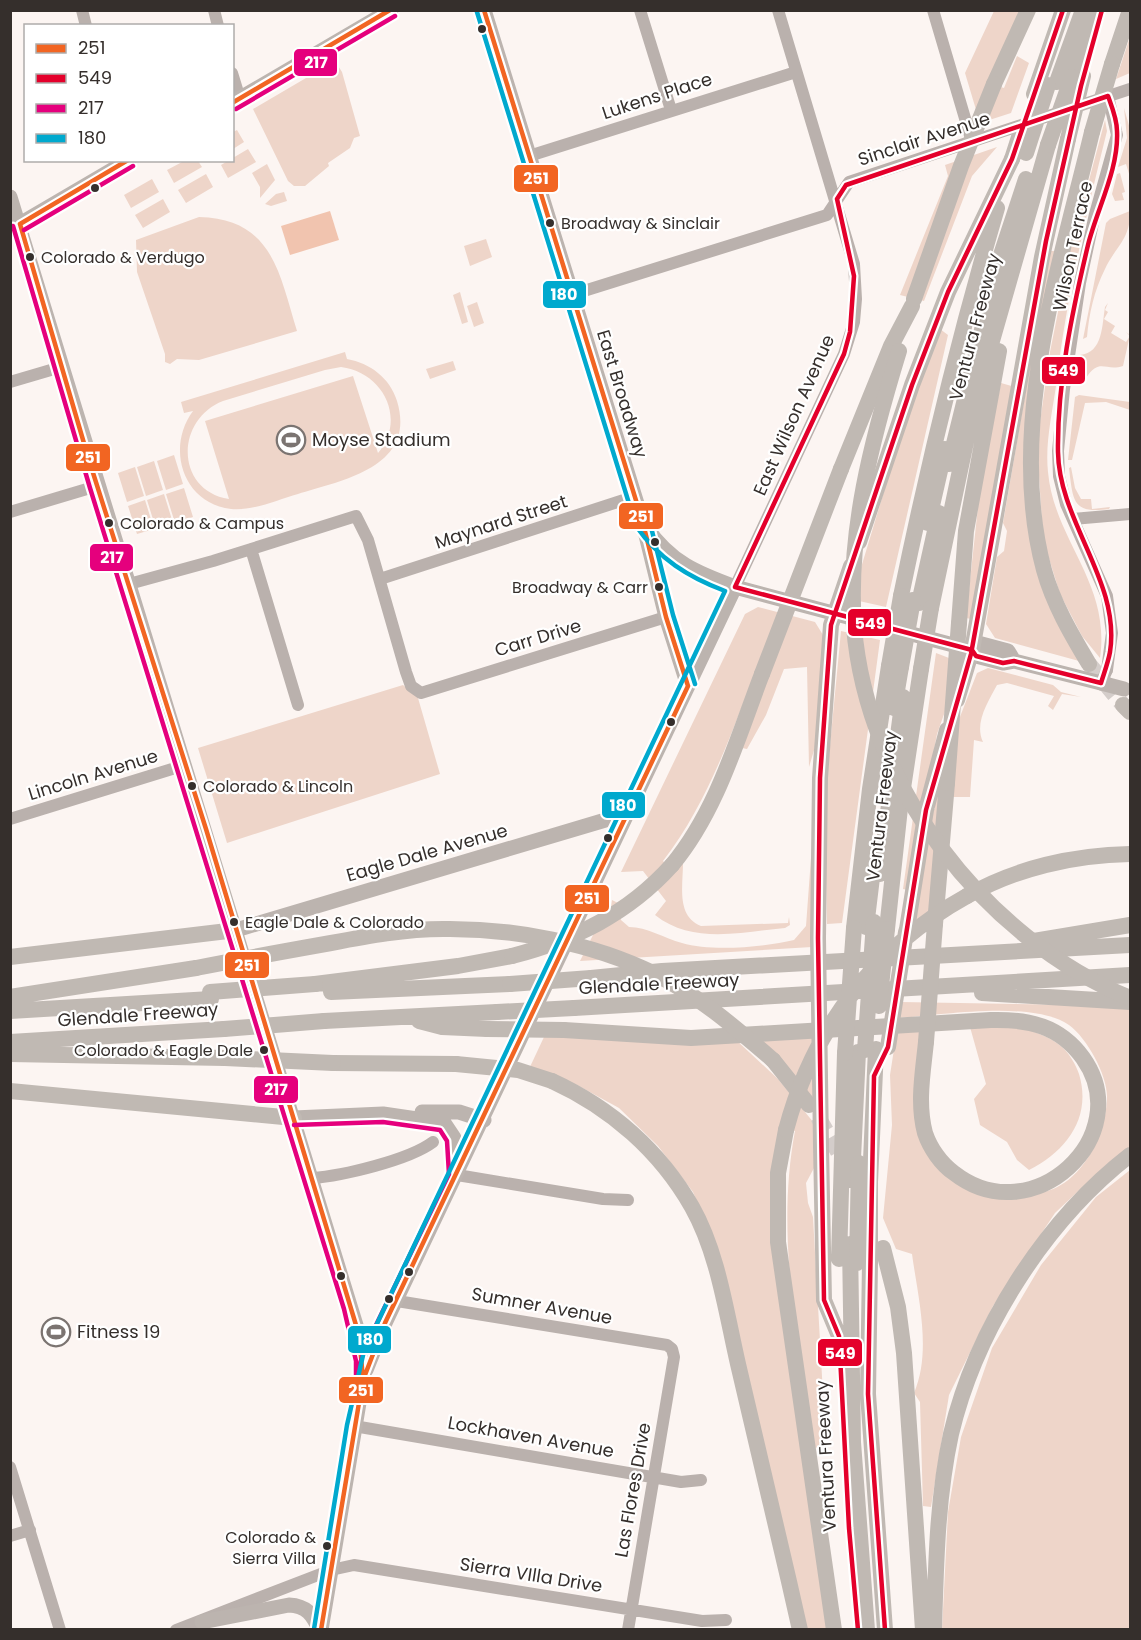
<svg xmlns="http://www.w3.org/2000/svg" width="1141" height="1640" viewBox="0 0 1141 1640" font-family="Poppins,sans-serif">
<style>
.green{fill:#eed5c9;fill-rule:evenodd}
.water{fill:#f1c4af}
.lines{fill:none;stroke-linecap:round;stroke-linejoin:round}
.highway-tunnel{stroke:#d4cdca;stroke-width:16;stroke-dasharray:16 8;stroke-linecap:butt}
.minor{stroke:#bab1ad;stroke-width:12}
.major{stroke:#bcb4af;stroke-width:15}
.highway{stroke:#c0b9b3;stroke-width:16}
.minor-bridge{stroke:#bab1ad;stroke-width:12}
.major-bridge{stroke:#bcb4af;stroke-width:15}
.highway-bridge{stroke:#c0b9b3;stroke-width:16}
.bus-1-casing{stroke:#fff;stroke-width:9}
.bus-2-casing{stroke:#fff;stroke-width:9}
.bus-3-casing{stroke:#fff;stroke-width:9}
.bus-4-casing{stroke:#fff;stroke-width:9}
.bus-1{stroke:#f26522;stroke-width:4.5}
.bus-2{stroke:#e4002b;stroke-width:4.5}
.bus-3{stroke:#e5007d;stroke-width:4.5}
.bus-4{stroke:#00a9ce;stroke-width:4.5}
.bus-dot{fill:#352f2c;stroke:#fff;stroke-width:2}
.labels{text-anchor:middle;stroke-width:4.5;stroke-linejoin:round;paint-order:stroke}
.bus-label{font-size:16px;fill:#352f2c;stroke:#fff;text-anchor:start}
.street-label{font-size:18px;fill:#352f2c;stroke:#fff}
.poi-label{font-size:18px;fill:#352f2c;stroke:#fff;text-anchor:start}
.line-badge{stroke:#fff;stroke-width:2}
.badge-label{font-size:16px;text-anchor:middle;font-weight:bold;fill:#fff}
</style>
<rect width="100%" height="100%" fill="#fcf5f2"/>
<path class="green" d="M994,11H1020L991,84L1004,88L1017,56L1029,63L1011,113L980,123L965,73Z
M1130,37V73L1116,79Z
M335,61L342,72L360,136L354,138L350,148L328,163L329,166L305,186H294L288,181L253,109Z
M1124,108L1130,129V177L1126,164L1118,167L1127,138Z
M1105,120L1107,131C1086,216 1066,299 1056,386C1052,414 1045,444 1048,472C1054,540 1111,583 1100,658L1082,636L1060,594L1043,539L1037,443L1050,352L1070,252Z
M237,130L244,142L233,149V132Z
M997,147L972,176L924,301L900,295L948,176L945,165Z
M248,149L256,162L228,178L221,165Z
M184,161H198L202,167L174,183L167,170Z
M267,164L275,180L260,198V187L252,173Z
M1120,173L1125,192L1122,193L1124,200L1115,201L1112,194L1117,174Z
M206,174L213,187L186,203L178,190Z
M152,179L159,192L131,208L124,195Z
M284,192L287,201L271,206L265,204L276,194Z
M163,199L170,212L143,228L135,215Z
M1130,211C1131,239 1115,247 1105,269C1094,291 1089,314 1087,337L1083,339L1106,223L1110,219Z
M199,217C273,219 279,273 297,331L199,360L177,359L170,364L165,362V354L137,272L136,240Z
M486,239L492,257L470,266L464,246Z
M1050,251H1056L1025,489L1079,661L995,638L986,624L997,557L1004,551L1007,531L1003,523Z
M460,292L468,322L462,324L453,295Z
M477,302L484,323L474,327L467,306Z
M1108,303L1105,310L1108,312L1104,319L1115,326L1111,333L1126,342L1130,336L1126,332L1130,335L1123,366C1105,372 1100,357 1086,378H1082L1077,374L1080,355C1103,353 1102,325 1105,307Z
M940,329L948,335L886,607L859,601L857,581L908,412Z
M345,352L347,359C370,363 390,378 397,401C417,467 343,480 298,494C277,500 253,511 231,509C182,503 166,447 193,411L184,413L181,402ZM341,367C383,372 407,419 378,453L353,376L205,421L229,499C175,490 175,420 223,401L325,370Z
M453,361L456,370L430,379L426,369Z
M1001,383L1015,387L971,619L966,618L981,479Z
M1079,395L1130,402V410L1106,402L1085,403L1072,460H1068L1075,397Z
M174,455L183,484L166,490L157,461Z
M154,461L163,490L146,496L137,467Z
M135,467L144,496L127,502L118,473Z
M1071,467L1075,488L1081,499H1091L1092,509L1110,507L1109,509C1073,514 1073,502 1069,468Z
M184,488L193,517L175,523L166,494Z
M164,494L173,523L156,529L147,500Z
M145,500L154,529L137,534L128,506Z
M758,607L815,622L823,635L818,737L809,767L807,667L784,669L766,715L747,749L742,748L764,650C735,722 711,799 663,861L673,872L683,863C683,886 676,916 701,926L788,923L789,917L790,925L785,928C741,932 693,945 655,915L666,901L643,871L621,872L745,614Z
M841,631L880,640L842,923L827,924L825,798Z
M936,653L962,663L937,734L908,890L903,889Z
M988,668L1053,685L1061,692L1081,697L1062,694L1053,710L1048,706L1054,696L1007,683L997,685C988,702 974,723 983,742L974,740L970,797H951V740L977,673Z
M403,685L418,698L440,774L227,843L198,748Z
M935,794H939L929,924H913L932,808L935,809Z
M811,858L812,947L580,961L606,909L611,907L612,900L618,903L621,920L629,927C647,927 664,938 682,943C712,952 764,947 794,940L806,926Z
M901,1002L1130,1006V1147L1106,1165L1055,1213L993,1306L949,1395L931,1507L923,1506L920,1402L914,1393C932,1351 918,1298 912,1254L896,1249L883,1218L892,1125L890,1075L897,1030L921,1028L918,1128L953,1180C972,1183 1024,1195 1039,1193C1081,1187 1107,1134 1107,1096C1107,1075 1087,1038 1069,1025C1033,1000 942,1015 899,1018Z
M1016,1025C1031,1031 1050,1036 1062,1047C1069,1053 1076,1065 1079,1074C1092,1117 1067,1151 1029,1170L1017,1160L1007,1142L980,1125L974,1099L986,1084L970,1027Z
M814,1035L815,1105L756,1038Z
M544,1037L735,1039L778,1079L814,1123V1168L806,1183L808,1203L813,1217L826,1447L813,1448C799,1343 775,1237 795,1131L781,1127L790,1375L827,1629H805L717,1250L693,1192L658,1146L619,1108L577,1085L529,1069Z
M1130,1170V1629L942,1630L948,1512L961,1437L992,1348L1041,1265L1096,1197Z"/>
<path class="water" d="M330,211L339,240L290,255L281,226Z"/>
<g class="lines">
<path class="highway-tunnel" d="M1089,664L1123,705
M818,1117L844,1162"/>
<path class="minor" d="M82,10L86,26
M214,10L218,26
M640,10L671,110
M933,10L972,142
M232,73L240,99
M529,156L796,72
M571,295L827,215L849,182L1130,89
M10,382L61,367
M10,512L97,486
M1073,519L1130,514
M251,549L298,705
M380,579L633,497
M129,584L213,561L356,516L368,540L406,672L411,686L421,693L666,617
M735,587L844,354L854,322L856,299L854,264L778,10
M1107,670L1112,633L1107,596L1066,504L1059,476L1058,451L1064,389L1080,283L1095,214L1117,135L1108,96
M10,819L185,765
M457,1175L603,1199L628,1200
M312,1178C342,1176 409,1160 433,1142
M397,1301L667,1345L672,1349L674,1357L628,1630
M354,1426L681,1482L701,1480
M10,1467L60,1630
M10,1536L30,1530
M176,1630L331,1570L354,1565L702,1621L726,1620"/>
<path class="major" d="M484,10L643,523L666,617L688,686
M232,103L391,10
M10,197L359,1335L363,1379L321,1630
M13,228L129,160
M646,527C671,563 697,573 735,587L972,650L976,656L1003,663L1014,661L1101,683
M972,650L978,643L1008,651L1014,661
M236,930L629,813
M422,1112H459L484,1120
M294,1118L383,1114L444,1123L454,1138L457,1172
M366,1370L385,1323L735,587
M202,1622L289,1605C307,1606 312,1614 320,1630"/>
<path class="highway" d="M1112,64L1130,10
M1072,77L1097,10
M1057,82L1083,10
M994,84L1028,10
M1034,94L1063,10
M949,464L999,261L1026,179
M841,469L891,346L912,306
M928,523L945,449
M859,542L912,385L948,292L1012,159
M901,596C928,465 959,337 997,208
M919,603L939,513
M931,608L974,404L1048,145
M959,623L966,531L999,351
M1089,664C1071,634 1053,603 1044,570C1006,429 1059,270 1092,132
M957,700L972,650L1042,257L1068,139
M1123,705L1130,712
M894,708L901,667
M672,865C717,811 737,739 762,674
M880,874L903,697
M967,896C1016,868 1074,855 1130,854
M935,924L947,783
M866,927L874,861
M854,928L870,789L889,666
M887,929L900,808L921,669
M907,929L926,810L947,730
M818,938L820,778L831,625L851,566
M1034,941L1130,925
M10,957L236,930
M591,978L662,971L1130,945
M315,984L458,966L512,956
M331,992L510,984
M982,993L1130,1002
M10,997L196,968
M574,1008L1130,975
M10,1011L211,999
M324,1021L497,1012
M419,1021L442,1027L487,1029
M564,1030L691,1038L991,1020C1029,1019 1060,1026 1083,1058C1138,1136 1032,1234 954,1173C941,1164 930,1148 925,1133C917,1103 923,1072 926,1042
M10,1042L224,1029
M10,1054L225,1058
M773,1060L809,1105
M333,1063L456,1064
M552,1081C611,1108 660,1151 692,1207C718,1253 726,1312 738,1364C759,1452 780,1541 800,1630
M10,1091L294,1118
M786,1130L778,1173V1242L834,1630
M821,1145L824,1300L839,1336
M852,1180L858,1052
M870,1182L876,1049
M850,1244L853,1442L867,1630
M883,1248L898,1307L904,1353L923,1630
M839,1259L845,1053
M870,1262L868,1394L885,1630
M934,1630C936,1565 937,1498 951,1434C976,1329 1045,1221 1130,1155"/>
<path class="minor-bridge" d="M1101,683L1107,670"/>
<path class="major-bridge" d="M1101,683L1124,689"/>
<path class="highway-bridge" d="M1092,132L1112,64
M1068,139L1083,76
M1048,145L1072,77
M1026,153L1048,85
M1012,159L1021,131
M914,299L961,166L994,84
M899,351C872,439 847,533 854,627C867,785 984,938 1130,998
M889,666L901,596
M901,667L913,600
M921,669L931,608
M762,674L841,469
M947,783L959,623
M818,938L821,1145
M512,956C574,940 628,914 672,865
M196,968C241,959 286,951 331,943C368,936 405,929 443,929C514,928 592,943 655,974C698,995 737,1029 773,1060
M510,984L591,978
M210,992L315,984
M879,1006L887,929
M497,1012L574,1008
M224,1029L324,1021
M487,1029L564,1030
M926,1042L935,924
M888,1047L906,932
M865,1050L874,922
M845,1053L854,928
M225,1058L333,1063
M456,1064L518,1070L552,1081
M786,1130C813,1028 875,947 967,896
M870,1262V1182
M857,1263L859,1163"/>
<g class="bus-1-casing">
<path id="bus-1" d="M484,10L643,523L666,617L688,686
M232,103L390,10
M20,224L88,457L206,829L359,1335L363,1379L321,1630
M20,224L128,160
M365,1375L385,1323L688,686"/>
</g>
<g class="bus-2-casing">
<path id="bus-2" d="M1108,96C1112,107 1117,119 1117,131C1119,169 1097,209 1088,245C1072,312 1057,384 1058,452C1059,522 1121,582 1110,652C1108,663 1104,673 1101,683L1014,661L1003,663L976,656L972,650L735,587L844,354L850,332L854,276L837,199L846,185Z
M858,1630L849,1528L839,1336L824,1300L818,938L820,778L831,625L912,385L948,292L1012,159L1063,10
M885,1630L868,1394L874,1076L888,1047L926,810L971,654L1046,241L1081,86L1102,10"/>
</g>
<g class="bus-3-casing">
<path id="bus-3" d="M236,109L395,16
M13,226L90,488L344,1309L356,1361V1379
M24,230L133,166
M294,1125L383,1122L440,1130L447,1141L449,1174L364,1350L358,1371"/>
</g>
<g class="bus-4-casing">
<path id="bus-4" d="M650,523L673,615L695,684
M314,1629L347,1425L364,1351L725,591C688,577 659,559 636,526L477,12"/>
</g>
<use href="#bus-1" class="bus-1"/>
<use href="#bus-2" class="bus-2"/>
<use href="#bus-3" class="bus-3"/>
<use href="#bus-4" class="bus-4"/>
</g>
<defs>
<g id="stadium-ring" transform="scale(1.5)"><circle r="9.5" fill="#fff" stroke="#7b7471" stroke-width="1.5"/><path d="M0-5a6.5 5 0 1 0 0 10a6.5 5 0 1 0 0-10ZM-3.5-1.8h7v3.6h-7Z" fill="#7b7471"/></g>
</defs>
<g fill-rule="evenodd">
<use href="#stadium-ring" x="291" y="440"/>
<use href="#stadium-ring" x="56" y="1332"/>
</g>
<g class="bus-dot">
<circle cx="482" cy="29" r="5"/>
<circle cx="95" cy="188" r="5"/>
<circle cx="550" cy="223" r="5"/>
<circle cx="30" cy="257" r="5"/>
<circle cx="109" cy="523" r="5"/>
<circle cx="655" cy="542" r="5"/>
<circle cx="659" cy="587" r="5"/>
<circle cx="671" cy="722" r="5"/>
<circle cx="192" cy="786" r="5"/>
<circle cx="608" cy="838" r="5"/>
<circle cx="234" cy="922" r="5"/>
<circle cx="264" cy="1050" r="5"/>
<circle cx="409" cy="1272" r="5"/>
<circle cx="341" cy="1276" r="5"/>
<circle cx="389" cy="1299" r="5"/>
<circle cx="327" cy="1546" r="5"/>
</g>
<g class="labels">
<g class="bus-label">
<text x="561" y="229">Broadway &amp; Sinclair</text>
<text x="41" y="263">Colorado &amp; Verdugo</text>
<text x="120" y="529">Colorado &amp; Campus</text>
<text x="648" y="593" text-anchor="end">Broadway &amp; Carr</text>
<text x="203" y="792">Colorado &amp; Lincoln</text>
<text x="245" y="928">Eagle Dale &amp; Colorado</text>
<text x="253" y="1056" text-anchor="end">Colorado &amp; Eagle Dale</text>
<text x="316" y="1543" text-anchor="end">Colorado &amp;<tspan x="316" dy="21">Sierra Villa</tspan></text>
</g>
<g class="street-label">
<text transform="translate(657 96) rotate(-18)" y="6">Lukens Place</text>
<text transform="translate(924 139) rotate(-18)" y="6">Sinclair Avenue</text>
<text transform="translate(1073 246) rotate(-78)" y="6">Wilson Terrace</text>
<text transform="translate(975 327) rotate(-75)" y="6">Ventura Freeway</text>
<text transform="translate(622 394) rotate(73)" y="6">East Broadway</text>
<text transform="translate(794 415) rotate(-66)" y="6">East Wilson Avenue</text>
<text transform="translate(501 522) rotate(-18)" y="6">Maynard Street</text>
<text transform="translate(538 638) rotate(-17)" y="6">Carr Drive</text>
<text transform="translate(93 775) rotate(-17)" y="6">Lincoln Avenue</text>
<text transform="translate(882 806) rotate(-83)" y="6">Ventura Freeway</text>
<text transform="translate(427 853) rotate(-16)" y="6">Eagle Dale Avenue</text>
<text transform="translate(659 984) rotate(-3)" y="6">Glendale Freeway</text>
<text transform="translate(138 1015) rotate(-4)" y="6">Glendale Freeway</text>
<text transform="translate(542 1306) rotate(10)" y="6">Sumner Avenue</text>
<text transform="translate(531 1437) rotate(10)" y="6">Lockhaven Avenue</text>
<text transform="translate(826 1456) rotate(-93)" y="6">Ventura Freeway</text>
<text transform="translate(633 1490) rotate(-80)" y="6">Las Flores Drive</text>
<text transform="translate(531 1575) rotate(9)" y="6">Sierra VIlla Drive</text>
</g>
<g class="poi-label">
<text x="312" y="446">Moyse Stadium</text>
<text x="77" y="1338">Fitness 19</text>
</g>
</g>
<g class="line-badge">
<rect x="293" y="48" width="45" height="29" rx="6" fill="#e5007d"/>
<rect x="513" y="164" width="46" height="29" rx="6" fill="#f26522"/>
<rect x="542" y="280" width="45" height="29" rx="6" fill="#00a9ce"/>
<rect x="1041" y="356" width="45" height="29" rx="6" fill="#e4002b"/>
<rect x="65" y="443" width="46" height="29" rx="6" fill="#f26522"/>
<rect x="618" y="502" width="46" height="28" rx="6" fill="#f26522"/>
<rect x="89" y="543" width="45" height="29" rx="6" fill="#e5007d"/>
<rect x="847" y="608" width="45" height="29" rx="6" fill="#e4002b"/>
<rect x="601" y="791" width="45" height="28" rx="6" fill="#00a9ce"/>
<rect x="564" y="884" width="46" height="29" rx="6" fill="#f26522"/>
<rect x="224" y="951" width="46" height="28" rx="6" fill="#f26522"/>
<rect x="253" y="1075" width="46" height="29" rx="6" fill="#e5007d"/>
<rect x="347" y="1325" width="45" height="29" rx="6" fill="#00a9ce"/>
<rect x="817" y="1338" width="46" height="29" rx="6" fill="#e4002b"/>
<rect x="338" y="1376" width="46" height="28" rx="6" fill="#f26522"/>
</g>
<g class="badge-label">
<text x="316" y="68">217</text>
<text x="536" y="184">251</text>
<text x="564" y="300">180</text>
<text x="1063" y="376">549</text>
<text x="88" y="463">251</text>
<text x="641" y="522">251</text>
<text x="112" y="563">217</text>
<text x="870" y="629">549</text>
<text x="623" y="811">180</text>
<text x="587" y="904">251</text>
<text x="247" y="971">251</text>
<text x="276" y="1095">217</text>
<text x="370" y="1345">180</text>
<text x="840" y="1359">549</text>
<text x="361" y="1396">251</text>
</g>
<rect width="1141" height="1640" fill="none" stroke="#352f2c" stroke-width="24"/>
<rect x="24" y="24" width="210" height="138" fill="#ffffff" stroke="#aeacab" stroke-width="1.5"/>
<rect x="36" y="44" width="30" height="9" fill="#f26522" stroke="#aeacab" stroke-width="1.5"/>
<text x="78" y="54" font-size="18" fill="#352f2c">251</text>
<rect x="36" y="74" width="30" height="9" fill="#e4002b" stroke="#aeacab" stroke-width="1.5"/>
<text x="78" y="84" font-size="18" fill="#352f2c">549</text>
<rect x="36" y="104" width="30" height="9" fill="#e5007d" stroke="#aeacab" stroke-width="1.5"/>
<text x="78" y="114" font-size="18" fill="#352f2c">217</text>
<rect x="36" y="134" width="30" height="9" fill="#00a9ce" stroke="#aeacab" stroke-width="1.5"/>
<text x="78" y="144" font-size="18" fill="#352f2c">180</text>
</svg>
